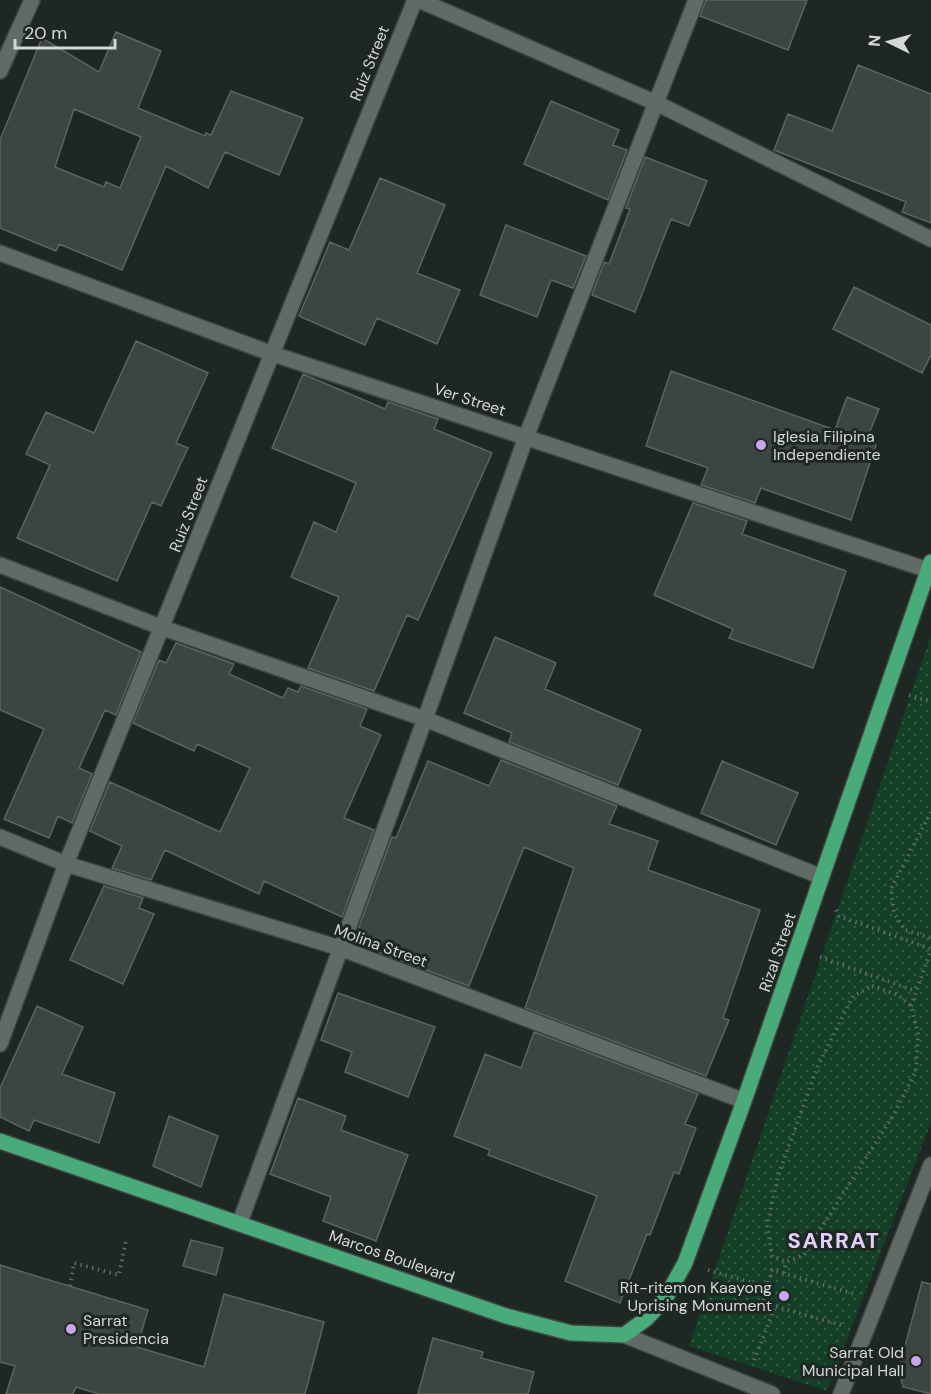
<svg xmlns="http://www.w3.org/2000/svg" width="931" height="1394" viewBox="0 0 931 1394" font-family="'DM Sans',sans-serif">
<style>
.green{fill:url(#green-dots)}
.building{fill:#3c453f;stroke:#5b645e;stroke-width:1.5;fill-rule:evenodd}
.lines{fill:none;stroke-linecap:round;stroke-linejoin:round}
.minor-casing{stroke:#3d4440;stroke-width:18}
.major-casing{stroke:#3d4440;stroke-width:18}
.path{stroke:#636a66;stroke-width:4;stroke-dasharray:1.5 4.5;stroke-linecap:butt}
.minor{stroke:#616b65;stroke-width:15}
.major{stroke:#4aab7a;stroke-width:15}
.poi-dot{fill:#c9a5ee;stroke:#1f2722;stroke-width:2}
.labels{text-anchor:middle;stroke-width:6;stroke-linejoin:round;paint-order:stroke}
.street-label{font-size:16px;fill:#d3d9d5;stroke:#1f2722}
.poi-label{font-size:16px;fill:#d3d9d5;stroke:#1f2722;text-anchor:start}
.district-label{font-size:22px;font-weight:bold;letter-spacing:1.5px;fill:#e3d0fa;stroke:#1f2722}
</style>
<defs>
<pattern id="green-dots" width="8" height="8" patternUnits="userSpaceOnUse" patternTransform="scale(1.5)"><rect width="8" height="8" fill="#123f26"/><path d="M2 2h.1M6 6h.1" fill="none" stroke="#345a45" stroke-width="1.8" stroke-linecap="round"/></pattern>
</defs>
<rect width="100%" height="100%" fill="#1f2722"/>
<path class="green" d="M931,635V1123L827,1391L689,1346Z"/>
<path class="building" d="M706,0H807L788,50L700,16Z
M116,32L161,51L138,108L205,136L206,133L211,135L231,91L303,118L279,175L225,152L208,188L166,166L122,270L59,244L56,251L0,228V140L42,38L99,72ZM74,109L141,137L120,188L106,182L104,187L55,167Z
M858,65L931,94V223L902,212L906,202L774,150L788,114L832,131Z
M551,101L619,130L613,145L627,150L608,200L524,164Z
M645,157L707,181L689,226L671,219L635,312L592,295L604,262L609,264L630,209L626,208Z
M380,178L445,205L417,273L460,290L437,344L377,318L365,345L299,316L330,242L349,250Z
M506,225L586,256L573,288L551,280L537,317L480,295Z
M854,287L931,325V355L922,373L833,329Z
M136,341L208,373L176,443L188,448L161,506L152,502L117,581L17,538L50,465L26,454L46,412L94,433Z
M671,371L835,430L847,397L879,409L866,441L876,445L851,520L761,488L755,503L701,485L708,468L646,446Z
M303,374L385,409L388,402L438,419L434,429L492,453L418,620L407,615L374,691L308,668L339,597L291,577L314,522L336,532L356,483L272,448Z
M693,503L747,521L742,534L846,571L813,668L729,638L733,629L654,595Z
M0,587L141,652L116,715L105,710L79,768L92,774L72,823L58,816L49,838L4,819L44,729L0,710Z
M495,637L556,663L545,689L641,730L618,785L509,742L512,733L464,713Z
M176,643L234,664L229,674L283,698L288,688L298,692L301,686L367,709L360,726L381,735L344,818L374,830L342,917L264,881L259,894L165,850L151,880L112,868L122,846L90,831L110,782L220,832L250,768L197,744L194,751L133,723L159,660L166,663Z
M501,760L617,806L609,824L658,841L648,870L760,910L723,1018L729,1020L706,1076L525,1008L574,868L524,847L469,986L353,943L392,837L396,838L428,761L489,786Z
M722,761L798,793L776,845L701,813Z
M104,886L143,898L139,908L154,914L123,984L70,960Z
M338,993L435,1027L408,1097L345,1072L352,1052L321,1040Z
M37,1006L83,1027L62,1074L115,1093L99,1143L34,1120L29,1131L0,1117V1088Z
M534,1032L698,1094L685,1124L696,1128L679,1174L674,1172L650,1235L647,1234L620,1303L565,1281L597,1196L488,1155L490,1150L454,1136L485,1054L521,1068Z
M298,1098L346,1116L341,1130L408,1155L376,1241L323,1221L331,1197L270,1174Z
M169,1116L218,1136L201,1187L153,1166Z
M191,1240L223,1248L216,1275L183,1266Z
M0,1265L148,1310L137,1347L204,1367L224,1294L324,1322L305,1394H99L76,1387L73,1394H6L15,1366L0,1362Z
M922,1282L931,1284V1394L903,1387L899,1369Z
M433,1338L483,1352L481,1358L534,1372L528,1394H418Z"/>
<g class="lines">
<g class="minor-casing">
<path id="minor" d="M419,0L656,103L931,239
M0,71L32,0
M0,253L270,353L931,571
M0,565L163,628L425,719L822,877
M0,837L66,864L340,948L744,1101
M0,1044L66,864L415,0
M240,1222L425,719L526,437L696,0
M624,1335L772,1394
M841,1394L931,1165"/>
</g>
<g class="major-casing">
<path id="major" d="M0,1141L506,1316L571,1333L624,1335L646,1319L665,1299L685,1263L744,1101L931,562"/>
</g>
<path class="path" d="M909,695L931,702
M931,812L891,889L894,913L905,930L931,938
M836,910L839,916L931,949
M820,957L916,991
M872,986L898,995L911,1006L918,1034L916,1071L894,1114L804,1255L786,1262L772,1256L767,1225L778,1176L817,1068L853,996Z
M911,1006L931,950
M708,1270L767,1287
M784,1273L786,1262
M70,1286L74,1263L119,1275L126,1240
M841,1325L763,1303L772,1270L855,1294
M754,1360L775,1307"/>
<use href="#minor" class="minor"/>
<use href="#major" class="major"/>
</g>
<g class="poi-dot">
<circle cx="761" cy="445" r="6"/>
<circle cx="784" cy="1296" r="6"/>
<circle cx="71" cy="1329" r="6"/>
<circle cx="916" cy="1361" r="6"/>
</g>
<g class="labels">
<g class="street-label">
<text transform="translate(369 63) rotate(-68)" y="6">Ruiz Street</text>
<text transform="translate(470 399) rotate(18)" y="6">Ver Street</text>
<text transform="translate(188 514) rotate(-69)" y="6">Ruiz Street</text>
<text transform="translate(381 945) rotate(20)" y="6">Molina Street</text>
<text transform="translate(777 952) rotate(-71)" y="6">Rizal Street</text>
<text transform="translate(392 1256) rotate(19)" y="6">Marcos Boulevard</text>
</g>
<g class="poi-label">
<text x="773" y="442">Iglesia Filipina<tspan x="773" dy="18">Independiente</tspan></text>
<text x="772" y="1293" text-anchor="end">Rit-ritemon Kaayong<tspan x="772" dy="18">Uprising Monument</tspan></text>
<text x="83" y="1326">Sarrat<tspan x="83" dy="18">Presidencia</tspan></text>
<text x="904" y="1358" text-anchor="end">Sarrat Old<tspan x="904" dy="18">Municipal Hall</tspan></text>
</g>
<g class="district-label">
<text x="834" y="1248">SARRAT</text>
</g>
</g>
<g transform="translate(889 42) rotate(275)" stroke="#1f2722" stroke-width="4.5" paint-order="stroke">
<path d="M0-4.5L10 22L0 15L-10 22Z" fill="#d3d9d5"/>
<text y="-9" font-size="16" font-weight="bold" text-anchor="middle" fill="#d3d9d5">N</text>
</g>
<path d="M15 39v9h100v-9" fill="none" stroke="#d3d9d5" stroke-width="3"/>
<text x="24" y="39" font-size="18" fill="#d3d9d5" stroke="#1f2722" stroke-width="4.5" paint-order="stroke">20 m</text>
</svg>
